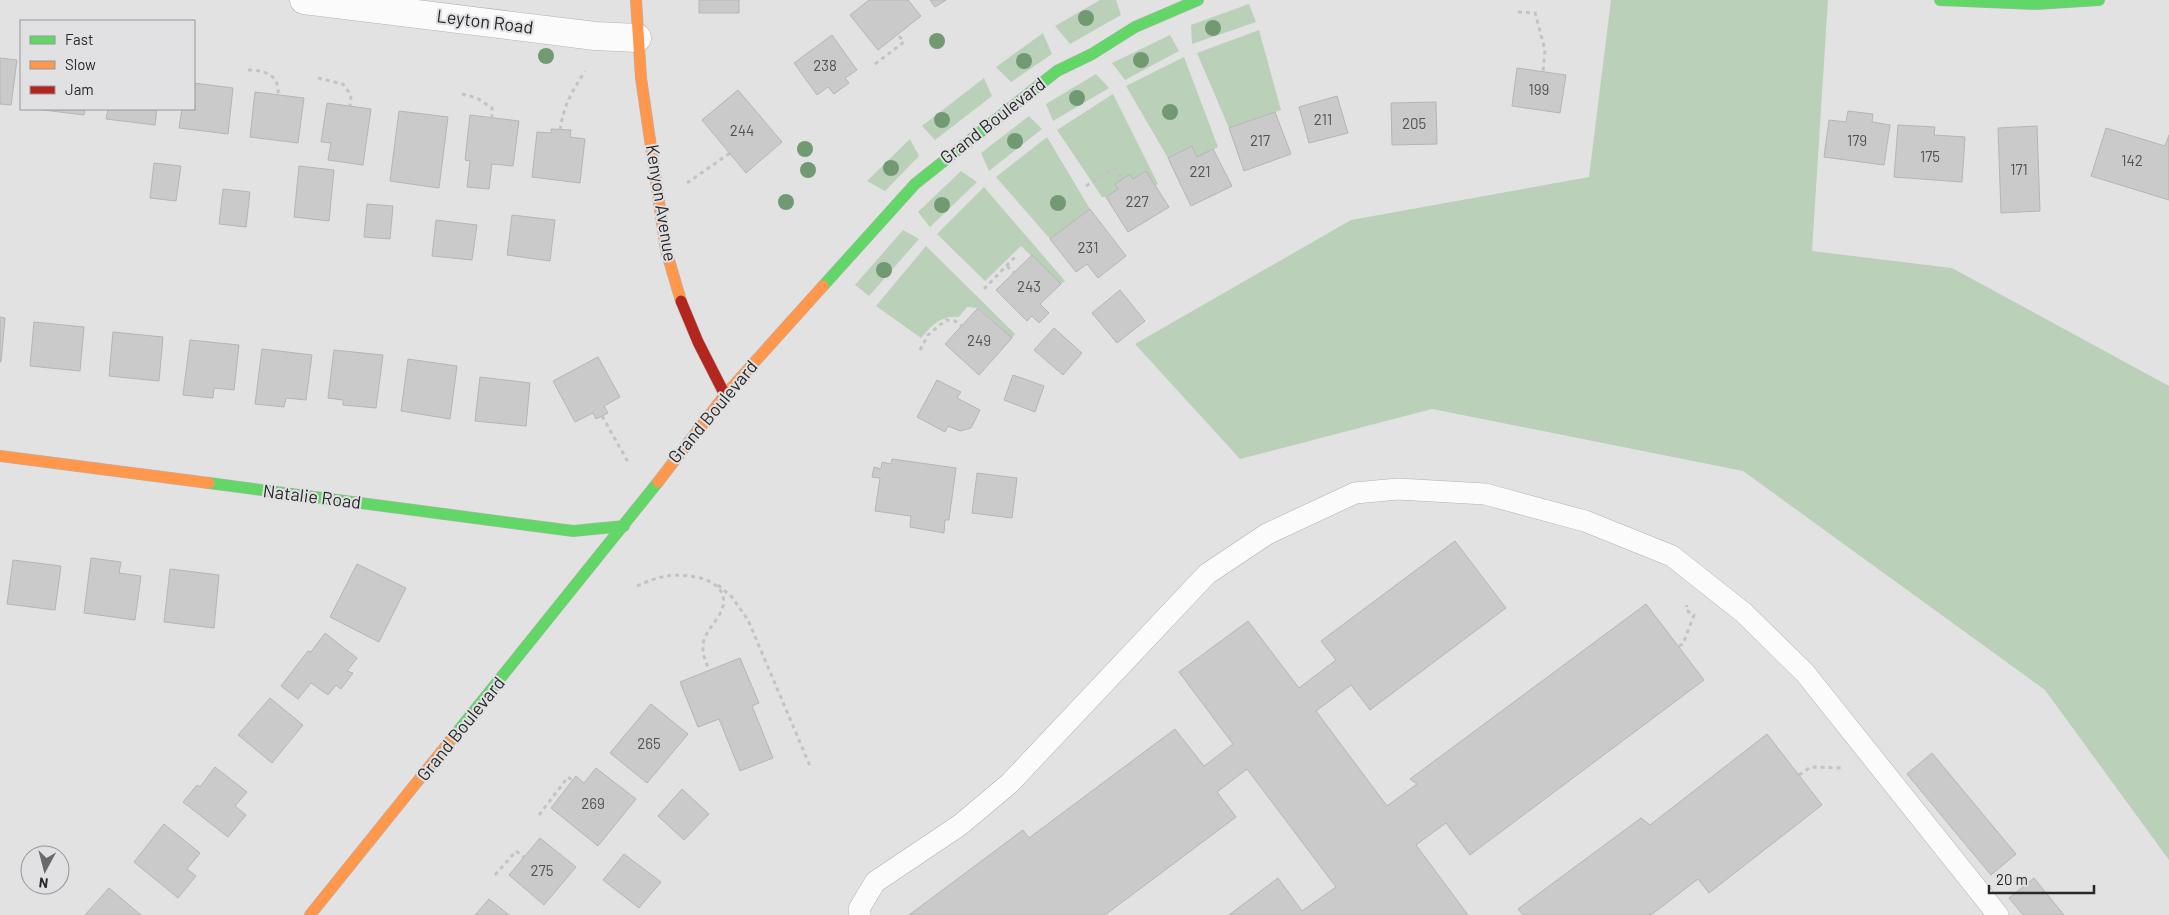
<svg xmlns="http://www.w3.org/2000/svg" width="2169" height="915" viewBox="0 0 2169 915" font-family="Barlow,sans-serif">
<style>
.green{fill:#bad0b9}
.building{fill:#cacaca;stroke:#b6b5b6}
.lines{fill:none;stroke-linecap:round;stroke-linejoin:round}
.lane-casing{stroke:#b2b2b3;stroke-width:22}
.street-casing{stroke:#b2b2b3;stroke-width:29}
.fast-casing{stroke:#b2b2b3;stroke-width:12}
.slow-casing{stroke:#b2b2b3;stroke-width:12}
.jam-casing{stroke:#b2b2b3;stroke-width:12}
.path{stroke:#c3c3c4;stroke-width:3;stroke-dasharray:4 4;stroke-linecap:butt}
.lane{stroke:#fbfbfb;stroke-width:21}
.street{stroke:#fbfbfb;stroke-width:28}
.fast{stroke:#63d668;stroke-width:11}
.slow{stroke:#ff974d;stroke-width:11}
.jam{stroke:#b3261e;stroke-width:11}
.tree{fill:#729a72}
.labels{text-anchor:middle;stroke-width:4;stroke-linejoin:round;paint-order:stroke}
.number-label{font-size:15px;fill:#535354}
.street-label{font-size:18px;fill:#282829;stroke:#e1e1e4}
</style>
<rect width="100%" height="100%" fill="#e2e2e3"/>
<path class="green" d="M1100,0H1116L1121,15L1070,44L1055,26Z
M1611,0H1828L1812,251L1952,268L2169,386V860L2045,690L1743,471L1432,409L1240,459L1135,344L1351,220L1589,177Z
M1249,4L1256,22L1192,44L1191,25Z
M1259,30L1281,110L1229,128L1197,53Z
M1043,33L1052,54L1011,82L996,67Z
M1170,35L1179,51L1125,80L1112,63Z
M1184,57L1218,147L1197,157L1192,146L1168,158L1126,86Z
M1096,74L1109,88L1053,121L1046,104Z
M984,78L992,96L935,140L922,126Z
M1113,94L1158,184L1155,186L1146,171L1133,179L1130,175L1115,184L1118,189L1106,197H1102L1057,130Z
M1029,116L1042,129L989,171L981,153Z
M1047,137L1090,209L1050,239L996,177Z
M910,139L919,156L885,191L867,181Z
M961,171L977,182L930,227L918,212Z
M984,187L1065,281L1061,284L1021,246L985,281L937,234Z
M903,230L919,239L869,296L855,285Z
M926,246L1015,334L1012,338L979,308L967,307L959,317C941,315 932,325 921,338L876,306Z"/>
<path class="building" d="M739,0V13H699V0Z
M869,0H908L921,16L878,50L850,15Z
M930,0H946L935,7Z
M832,35L857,70L845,78L849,83L834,94L828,87L817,95L794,63Z
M0,58L17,60L11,105L0,104Z
M1517,68L1566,75L1560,113L1512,106Z
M194,83L233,88L228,134L179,128L182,109H194Z
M738,90L782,142L746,173L702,120Z
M255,92L304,98L298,143L250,137Z
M1337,96L1348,133L1309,143L1299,107Z
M1436,102L1437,144L1392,145L1391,103Z
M327,103L371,109L363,165L328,160L331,143L321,142Z
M35,109H85L84,115Z
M108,109H157L155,125L106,119Z
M399,111L448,117L439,188L390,181Z
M1848,111L1873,114L1872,122L1890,125L1884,165L1824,157L1829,120L1846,122Z
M1275,112L1291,154L1244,171L1229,128Z
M470,115L519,121L513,166L492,164L489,189L467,187L470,161L465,160Z
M1898,125L1935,127L1934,135L1965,137L1962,182L1894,177Z
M2037,126L2040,211L2001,213L1998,128Z
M2106,128L2165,146L2169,135V200L2091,176Z
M551,129L571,130L570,137L585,139L580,183L532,177L537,132L551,133Z
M1192,146L1197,157L1213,149L1232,186L1191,206L1168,158Z
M154,163L181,166L176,201L150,198Z
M299,166L334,170L329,221L294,217Z
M1146,171L1169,207L1128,232L1106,197L1118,189L1115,184L1130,174L1133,179Z
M223,189L250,192L246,227L219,224Z
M367,204L393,206L390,239L364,237Z
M1090,209L1126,256L1098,278L1087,264L1076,272L1050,239Z
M512,215L555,220L550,261L507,255Z
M436,220L477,225L472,260L432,256Z
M1032,255L1061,284L1040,304L1049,313L1039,323L1032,316L1027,321L996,290Z
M1120,290L1145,321L1117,343L1092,313Z
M978,308L1012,338L979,375L945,344Z
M0,317L5,318L1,362H0Z
M34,322L84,327L80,371L30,366Z
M1054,328L1082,353L1063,375L1034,350Z
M113,332L163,337L159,381L109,376Z
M190,340L239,345L234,390L214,388L213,398L183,395Z
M262,349L312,355L306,400L286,398L284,407L255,404Z
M334,350L383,355L376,408L343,405V400L328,398Z
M598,357L620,397L604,406L608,413L596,419L593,413L575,422L553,381Z
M408,359L457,366L450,419L401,411Z
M1013,375L1044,386L1035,412L1004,400Z
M480,377L530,383L526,426L475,421Z
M937,380L961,392L957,398L980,410L971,428L960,431L948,426L945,432L917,417Z
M892,459L956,468L949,520H945L944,533L910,527L911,516L875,511L880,478L872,477L874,467L881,469L882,462L891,464Z
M977,473L1017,478L1012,518L972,513Z
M1455,541L1506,608L1370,710L1351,685L1316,711L1387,806L1417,784L1410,779L1646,604L1704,680L1470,855L1446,823L1416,845L1468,915H1229L1278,878L1302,911L1336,887L1247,769L1217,792L1236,817L1105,915H909L1023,830L1029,838L1175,729L1204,766L1233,744L1179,672L1248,621L1299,688L1336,660L1321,641Z
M91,558L121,562L119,573L141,576L135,620L84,613Z
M13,560L61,566L55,610L7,604Z
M357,564L406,588L379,642L330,617Z
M170,569L219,575L214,628L164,622Z
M325,633L357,658L347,671L353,673L341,689L336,685L328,695L311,683L298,699L281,686L308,651L311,652Z
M740,658L759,703L752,706L773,758L740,771L719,719L698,727L680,682Z
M270,698L303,725L272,763L238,735Z
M651,704L688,734L647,783L610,753Z
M1767,734L1822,805L1709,893L1698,879L1651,915H1523L1518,909L1641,818L1650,825Z
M1932,753L2016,854L1991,875L1907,774Z
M215,767L247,792L235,806L246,815L228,837L183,802L197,785L200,787Z
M596,768L636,799L598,846L551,808L576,776L584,783Z
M682,789L709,814L684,840L658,816Z
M164,824L200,853L187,869L196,876L178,898L134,862Z
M540,838L576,867L544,905L509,875Z
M624,854L661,882L639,908L603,880Z
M2034,878L2064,915H2023L2009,898Z
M109,888L141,915H85Z
M489,899L509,915H475Z"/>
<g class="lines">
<g class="lane-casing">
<path id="lane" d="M860,915L859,909L875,882L960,825L1010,783L1207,574L1267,534L1355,493L1398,489L1485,494L1585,521L1672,556L1744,613L1805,673L1998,915"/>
</g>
<g class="street-casing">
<path id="street" d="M304,0L595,36L637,38"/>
</g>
<g class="fast-casing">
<path id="fast" d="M1940,0L2036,4L2099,0
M823,286L915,184L1057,71L1092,54L1135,27L1198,0
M209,483L573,531L624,526
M450,741L658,482"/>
</g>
<g class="slow-casing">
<path id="slow" d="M636,0L641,78L666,250L681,301
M0,456L209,483
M658,482L725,395L823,286
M310,915L450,741"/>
</g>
<g class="jam-casing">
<path id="jam" d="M681,301L698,342L725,395"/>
</g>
<path class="path" d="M1518,12L1535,13L1545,50L1543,72
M875,64L904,42L898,35
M248,70C265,70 280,75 278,95
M318,78L343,84L351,95L350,106
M462,94L477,98L492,108V118
M560,130C564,104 572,92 585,71
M687,183L730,153
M1086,186L1114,168L1123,179
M1007,266L1014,273
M984,289L1017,255
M920,350L928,335L946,320L955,321L962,326
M602,416L628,462
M718,585L732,597L748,620L810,766
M637,586C659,576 671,573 696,577C718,581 732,596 718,617C713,625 707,631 704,640C701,651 705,660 709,670
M1679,646L1683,644L1694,615L1686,610L1687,605
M1799,775L1811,767L1844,768
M539,815L568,777L573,781
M495,875L516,851L524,857"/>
<use href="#lane" class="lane"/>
<use href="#street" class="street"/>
<use href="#fast" class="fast"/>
<use href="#slow" class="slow"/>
<use href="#jam" class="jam"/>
</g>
<g class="tree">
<circle cx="1086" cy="18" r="8"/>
<circle cx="1213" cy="28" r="8"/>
<circle cx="937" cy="41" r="8"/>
<circle cx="546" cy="56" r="8"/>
<circle cx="1141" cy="60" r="8"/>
<circle cx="1024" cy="61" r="8"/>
<circle cx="1077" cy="98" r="8"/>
<circle cx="1170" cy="112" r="8"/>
<circle cx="942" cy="120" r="8"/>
<circle cx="1015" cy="141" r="8"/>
<circle cx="805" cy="149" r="8"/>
<circle cx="891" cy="168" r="8"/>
<circle cx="808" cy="170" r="8"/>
<circle cx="786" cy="202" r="8"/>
<circle cx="1058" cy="203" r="8"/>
<circle cx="942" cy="205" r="8"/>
<circle cx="884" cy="270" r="8"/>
</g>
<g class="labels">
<g class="number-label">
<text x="825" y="71">238</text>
<text x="1539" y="95">199</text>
<text x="1323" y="125">211</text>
<text x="1414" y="129">205</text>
<text x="742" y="136">244</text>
<text x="1260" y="146">217</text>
<text x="1857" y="146">179</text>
<text x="1930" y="162">175</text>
<text x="2132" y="166">142</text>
<text x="2019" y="175">171</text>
<text x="1200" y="177">221</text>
<text x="1137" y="207">227</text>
<text x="1088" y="253">231</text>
<text x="1029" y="292">243</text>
<text x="979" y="346">249</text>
<text x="649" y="749">265</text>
<text x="593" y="809">269</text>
<text x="542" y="876">275</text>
</g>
<g class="street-label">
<text transform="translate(485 22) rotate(7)" y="6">Leyton Road</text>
<text transform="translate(993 121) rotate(-38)" y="6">Grand Boulevard</text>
<text transform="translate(661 203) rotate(81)" y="6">Kenyon Avenue</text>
<text transform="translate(713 412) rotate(-50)" y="6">Grand Boulevard</text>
<text transform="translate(312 497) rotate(7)" y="6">Natalie Road</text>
<text transform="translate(461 729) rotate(-51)" y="6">Grand Boulevard</text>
</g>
</g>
<rect x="20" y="20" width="175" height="90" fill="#e1e1e4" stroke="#979799"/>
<rect x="30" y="36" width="25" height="8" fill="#63d668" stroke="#979799"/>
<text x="65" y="45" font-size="15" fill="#282829">Fast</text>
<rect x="30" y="61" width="25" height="8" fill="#ff974d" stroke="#979799"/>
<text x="65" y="70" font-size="15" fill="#282829">Slow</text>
<rect x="30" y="86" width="25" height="8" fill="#b3261e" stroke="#979799"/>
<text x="65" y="95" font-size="15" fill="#282829">Jam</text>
<g transform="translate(45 870) rotate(187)"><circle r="24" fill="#e1e1e4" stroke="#979799"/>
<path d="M0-4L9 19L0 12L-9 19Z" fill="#69696a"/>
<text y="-8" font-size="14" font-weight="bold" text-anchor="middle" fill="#282829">N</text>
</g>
<path d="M1989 885v8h105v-8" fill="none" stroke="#282829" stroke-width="2.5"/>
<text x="1996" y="885" font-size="15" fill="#282829" stroke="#e1e1e4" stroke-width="4" paint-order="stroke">20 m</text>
</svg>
